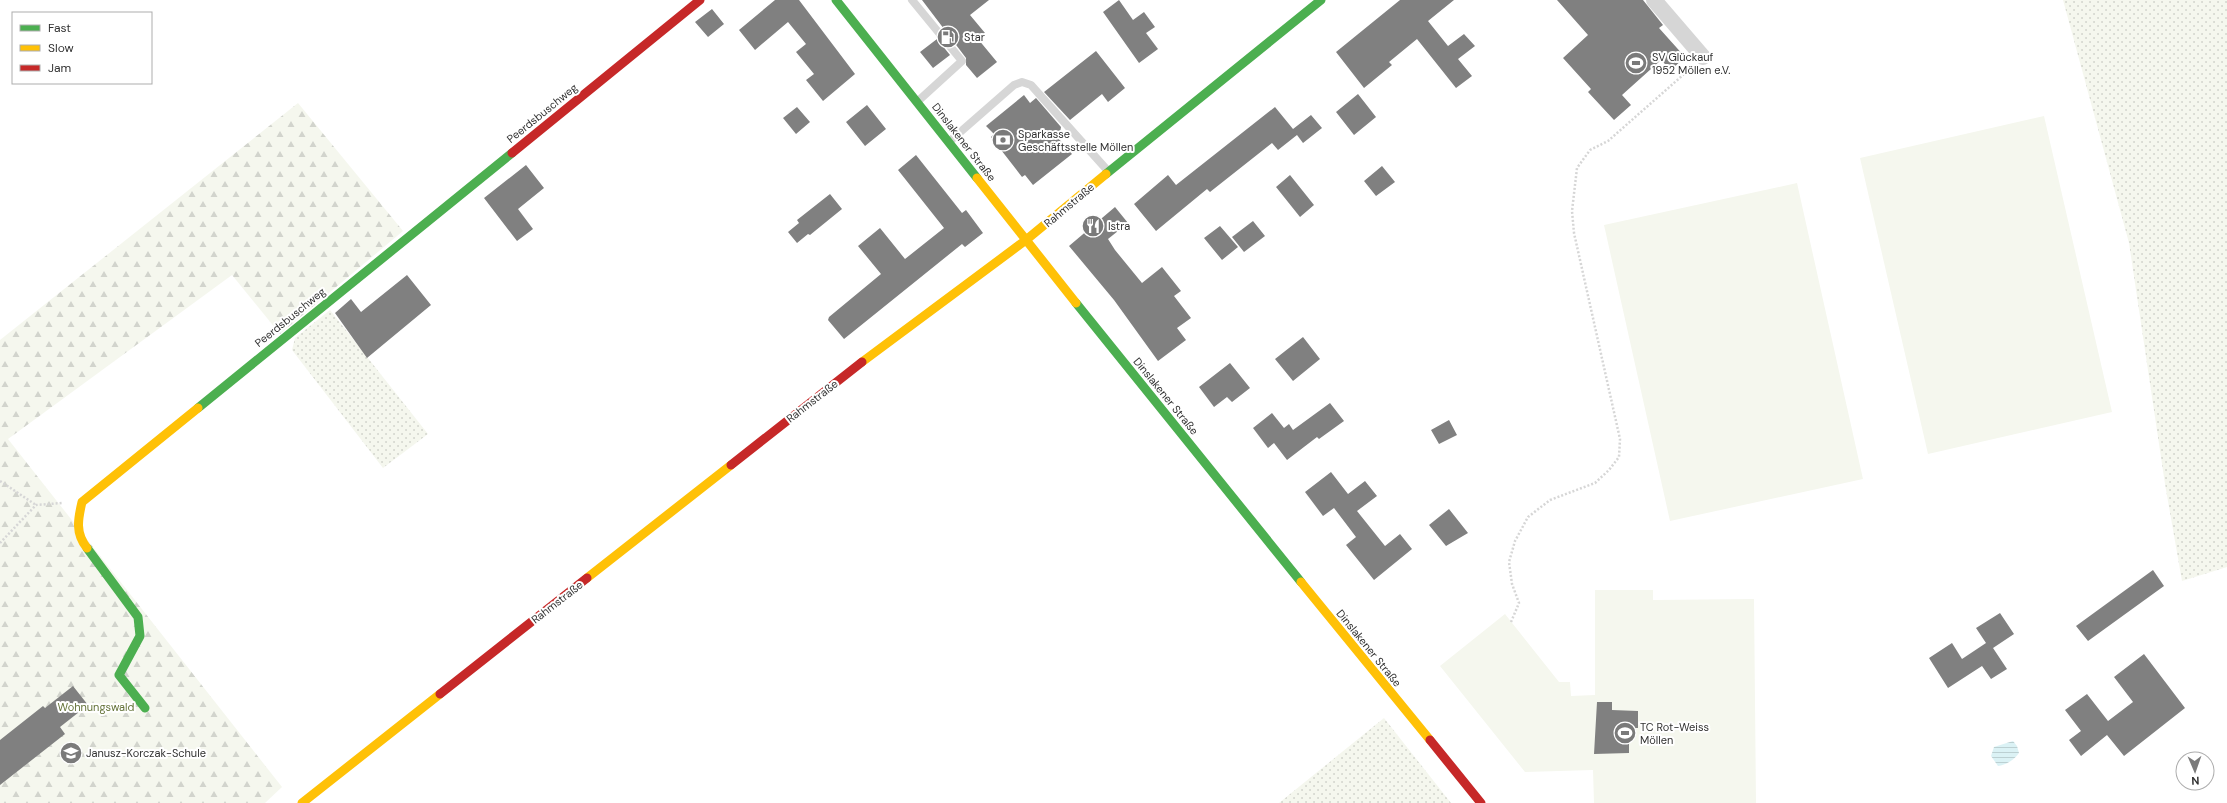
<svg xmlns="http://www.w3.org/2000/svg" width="2227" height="803" viewBox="0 0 2227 803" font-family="'DM Sans',sans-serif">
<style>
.grass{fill:url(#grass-dots)}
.forest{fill:url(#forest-firs)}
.pitch{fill:#f5f7ee}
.water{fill:url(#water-rules)}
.building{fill:#808080}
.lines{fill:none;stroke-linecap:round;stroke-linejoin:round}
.path{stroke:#d6d6d6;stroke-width:2.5;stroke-dasharray:2 2;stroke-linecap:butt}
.lane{stroke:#d6d6d6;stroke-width:8}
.street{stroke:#d6d6d6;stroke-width:16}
.fast{stroke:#4caf50;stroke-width:9}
.slow{stroke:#ffc107;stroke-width:9}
.jam{stroke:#c62828;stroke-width:9}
.labels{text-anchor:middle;stroke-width:4;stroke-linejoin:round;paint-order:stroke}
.poi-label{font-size:11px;fill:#323232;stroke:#fff;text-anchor:start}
.street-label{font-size:11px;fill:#323232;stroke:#fff}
.park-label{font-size:11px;fill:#65743a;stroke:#fff}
</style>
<defs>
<pattern id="grass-dots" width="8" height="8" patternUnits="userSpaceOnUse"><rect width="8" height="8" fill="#f5f7ee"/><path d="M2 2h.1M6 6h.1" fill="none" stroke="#d2d4cd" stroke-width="1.8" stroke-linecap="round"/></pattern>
<pattern id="forest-firs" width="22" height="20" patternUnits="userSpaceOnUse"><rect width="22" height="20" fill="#f5f7ee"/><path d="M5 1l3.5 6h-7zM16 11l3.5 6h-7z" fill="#d2d4cd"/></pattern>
<pattern id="water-rules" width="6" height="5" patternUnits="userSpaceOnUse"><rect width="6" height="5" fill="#dbf2f5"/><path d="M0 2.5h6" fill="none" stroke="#bcd0d2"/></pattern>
</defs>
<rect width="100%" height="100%" fill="#fff"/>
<path class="grass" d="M2063,0H2227V567L2182,581L2165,484L2129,243Z
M330,310L428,434L383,468L292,350L295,338Z
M1384,718L1451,803H1279Z"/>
<path class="forest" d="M298,103L403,231L280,334L232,275L8,439L282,787L265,803H0V340Z"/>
<path class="pitch" d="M2044,116L2112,412L1928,454L1860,158Z
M1797,183L1863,479L1670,521L1604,225Z
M1595,590H1653V600L1754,599L1756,803H1594L1593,770L1525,772L1440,666L1505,614L1559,682H1570L1571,696L1595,695Z"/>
<path class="water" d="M2013,741L2017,746L2019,753C2014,760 2006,765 1998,766L1991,756L1994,747Z"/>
<path class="building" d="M775,0H799L855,74L823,101L806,80L814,74L796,52L806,44L788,22L755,50L739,30Z
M922,0H989L970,15L985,33L978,39L997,62L977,78L966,65V58Z
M1119,0L1133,20L1144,12L1155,27L1146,33L1158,49L1139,63L1103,12Z
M1400,0H1454L1428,21L1448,46L1464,34L1475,46L1458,59L1472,76L1456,88L1417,39L1389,62L1392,65L1364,88L1336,52Z
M1557,0H1643L1663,25L1659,28L1685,57L1671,70L1661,60L1622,95L1631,105L1614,120L1588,92L1591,89L1563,58L1588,35Z
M712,9L724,24L708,37L695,22Z
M937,39L950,55L933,68L920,52Z
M1096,51L1125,88L1108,102L1102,94L1070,120L1044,92Z
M1358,94L1376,117L1354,135L1336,112Z
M1024,95L1030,103L1036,98L1061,127L1059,139L1072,154L1033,185L1025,175L1022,177L991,137L994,134L986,126Z
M867,105L886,129L865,146L846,122Z
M797,107L810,122L796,134L783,118Z
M1275,107L1293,129L1311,115L1322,128L1303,143L1297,135L1278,150L1272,143L1210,192L1207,189L1156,231L1134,204L1168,175L1176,185Z
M916,155L962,213L966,210L983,233L965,247L962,244L844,339L828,320L829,317L881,274L858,246L880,228L905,259L944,228L898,170Z
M526,165L544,188L518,209L533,229L517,241L484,198Z
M1382,166L1395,182L1376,196L1364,181Z
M1290,175L1314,205L1300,217L1276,187Z
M830,194L842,209L810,235L808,234L797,243L788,232L799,223L797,220Z
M1115,207L1128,223L1108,239L1115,250L1142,283L1162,267L1181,291L1174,296L1191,318L1177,328L1186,340L1158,361L1114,300L1069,246Z
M1253,221L1265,236L1244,252L1232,237Z
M1220,226L1238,247L1222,260L1204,238Z
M407,275L431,305L367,358L335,313L351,299L361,312Z
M1303,337L1320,359L1293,381L1275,359Z
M1230,363L1250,388L1232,402L1227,397L1214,407L1199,387Z
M1330,403L1344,421L1319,439L1317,437L1287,460L1274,443L1268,448L1253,428L1272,413L1284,428L1289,424L1293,430Z
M1449,420L1457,435L1439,444L1431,430Z
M1331,472L1348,494L1365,481L1377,496L1357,511L1385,546L1400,534L1412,549L1374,580L1346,545L1356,537L1334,508L1323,516L1305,492Z
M1449,509L1468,533L1446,546L1429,525Z
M2153,570L2164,586L2088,641L2076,626Z
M2000,613L2014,634L1993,648L2007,669L1991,679L1982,666L1948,688L1929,658L1952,643L1962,659L1986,643L1976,628Z
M2144,654L2185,708L2124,756L2107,735L2081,756L2069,740L2081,731L2065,710L2087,694L2108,721L2133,702L2114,677Z
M73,686L88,705L60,727L65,734L0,785V740L43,706L45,708Z
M1597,702H1612V710L1638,711V728H1629V753L1594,754Z"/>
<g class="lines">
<path class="path" d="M0,481L36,505
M0,543L36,505L62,503
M1511,622L1519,603L1512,584L1509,562L1515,541L1528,517L1550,500L1595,483L1609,470L1619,457L1620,439L1574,233L1572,211L1577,168L1590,150L1608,141L1691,68"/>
<path class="lane" d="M912,0L962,61L917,102
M950,141L1014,85L1022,82L1031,85L1108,171"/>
<path class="street" d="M1654,0L1703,57"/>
<path class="fast" d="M836,0L977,178
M1106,174L1321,0
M1076,303L1301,582
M198,408L512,153
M87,548L138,617L140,636L119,675L145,708"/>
<path class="slow" d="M977,178L1076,303
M862,362L1026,240L1106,174
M87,548C75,533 78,519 82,502L198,408
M587,578L731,465
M1301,582L1430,740
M302,803L440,694"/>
<path class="jam" d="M512,153L700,0
M731,465L862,362
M440,694L587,578
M1430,740L1481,803"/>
</g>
<defs>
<g id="fuel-disc" transform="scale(1.15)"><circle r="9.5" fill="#7a7a7a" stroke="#fff"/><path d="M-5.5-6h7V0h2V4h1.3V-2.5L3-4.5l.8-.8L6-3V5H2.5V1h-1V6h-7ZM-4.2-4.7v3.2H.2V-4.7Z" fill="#fff"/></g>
<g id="stadium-disc" transform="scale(1.15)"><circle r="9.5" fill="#7a7a7a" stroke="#fff"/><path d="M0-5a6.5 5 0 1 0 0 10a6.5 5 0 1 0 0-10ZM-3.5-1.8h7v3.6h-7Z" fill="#fff"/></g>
<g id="bank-disc" transform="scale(1.15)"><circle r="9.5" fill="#7a7a7a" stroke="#fff"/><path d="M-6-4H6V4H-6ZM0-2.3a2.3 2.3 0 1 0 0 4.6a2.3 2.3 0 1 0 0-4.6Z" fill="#fff"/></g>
<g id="restaurant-disc" transform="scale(1.15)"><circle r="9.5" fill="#7a7a7a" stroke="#fff"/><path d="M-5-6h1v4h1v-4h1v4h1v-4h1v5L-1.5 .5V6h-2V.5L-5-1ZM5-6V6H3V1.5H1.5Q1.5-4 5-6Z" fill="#fff"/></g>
<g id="school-disc" transform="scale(1.15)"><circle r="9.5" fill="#7a7a7a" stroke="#fff"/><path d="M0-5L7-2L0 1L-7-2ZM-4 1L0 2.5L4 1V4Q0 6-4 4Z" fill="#fff"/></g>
</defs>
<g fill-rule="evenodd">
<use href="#fuel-disc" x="948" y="37"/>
<use href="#stadium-disc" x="1636" y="63"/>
<use href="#bank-disc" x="1003" y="140"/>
<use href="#restaurant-disc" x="1093" y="226"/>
<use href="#stadium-disc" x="1625" y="733"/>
<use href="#school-disc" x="71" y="753"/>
</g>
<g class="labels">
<g class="poi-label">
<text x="964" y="41">Star</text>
<text x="1652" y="61">SV Glückauf<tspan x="1652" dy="13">1952 Möllen e.V.</tspan></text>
<text x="1018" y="138">Sparkasse<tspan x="1018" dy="13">Geschäftsstelle Möllen</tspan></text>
<text x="1108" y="230">Istra</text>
<text x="1640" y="731">TC Rot-Weiss<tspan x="1640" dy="13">Möllen</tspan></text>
<text x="86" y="757">Janusz-Korczak-Schule</text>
</g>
<g class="street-label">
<text transform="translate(542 113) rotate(-39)" y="4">Peerdsbuschweg</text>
<text transform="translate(964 142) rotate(52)" y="4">Dinslakener Straße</text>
<text transform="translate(1069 205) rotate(-40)" y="4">Rahmstraße</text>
<text transform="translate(290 317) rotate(-39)" y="4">Peerdsbuschweg</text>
<text transform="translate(1166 396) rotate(51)" y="4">Dinslakener Straße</text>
<text transform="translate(812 401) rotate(-38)" y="4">Rahmstraße</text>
<text transform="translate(557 602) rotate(-38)" y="4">Rahmstraße</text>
<text transform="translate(1369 648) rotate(51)" y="4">Dinslakener Straße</text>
</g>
<g class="park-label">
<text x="96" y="711">Wohnungswald</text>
</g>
</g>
<rect x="12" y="12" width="140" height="72" fill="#ffffff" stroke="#adadad"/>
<rect x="20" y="25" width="20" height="6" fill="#4caf50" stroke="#adadad"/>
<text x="48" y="32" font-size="12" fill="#323232">Fast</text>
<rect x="20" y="45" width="20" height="6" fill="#ffc107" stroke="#adadad"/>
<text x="48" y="52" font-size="12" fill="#323232">Slow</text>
<rect x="20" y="65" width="20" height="6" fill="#c62828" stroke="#adadad"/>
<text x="48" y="72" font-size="12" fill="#323232">Jam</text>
<g transform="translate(2195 771) rotate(178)"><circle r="19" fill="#ffffff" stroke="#adadad"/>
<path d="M0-3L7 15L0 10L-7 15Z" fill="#7a7a7a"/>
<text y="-6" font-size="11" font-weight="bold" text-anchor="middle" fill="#323232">N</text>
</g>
</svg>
